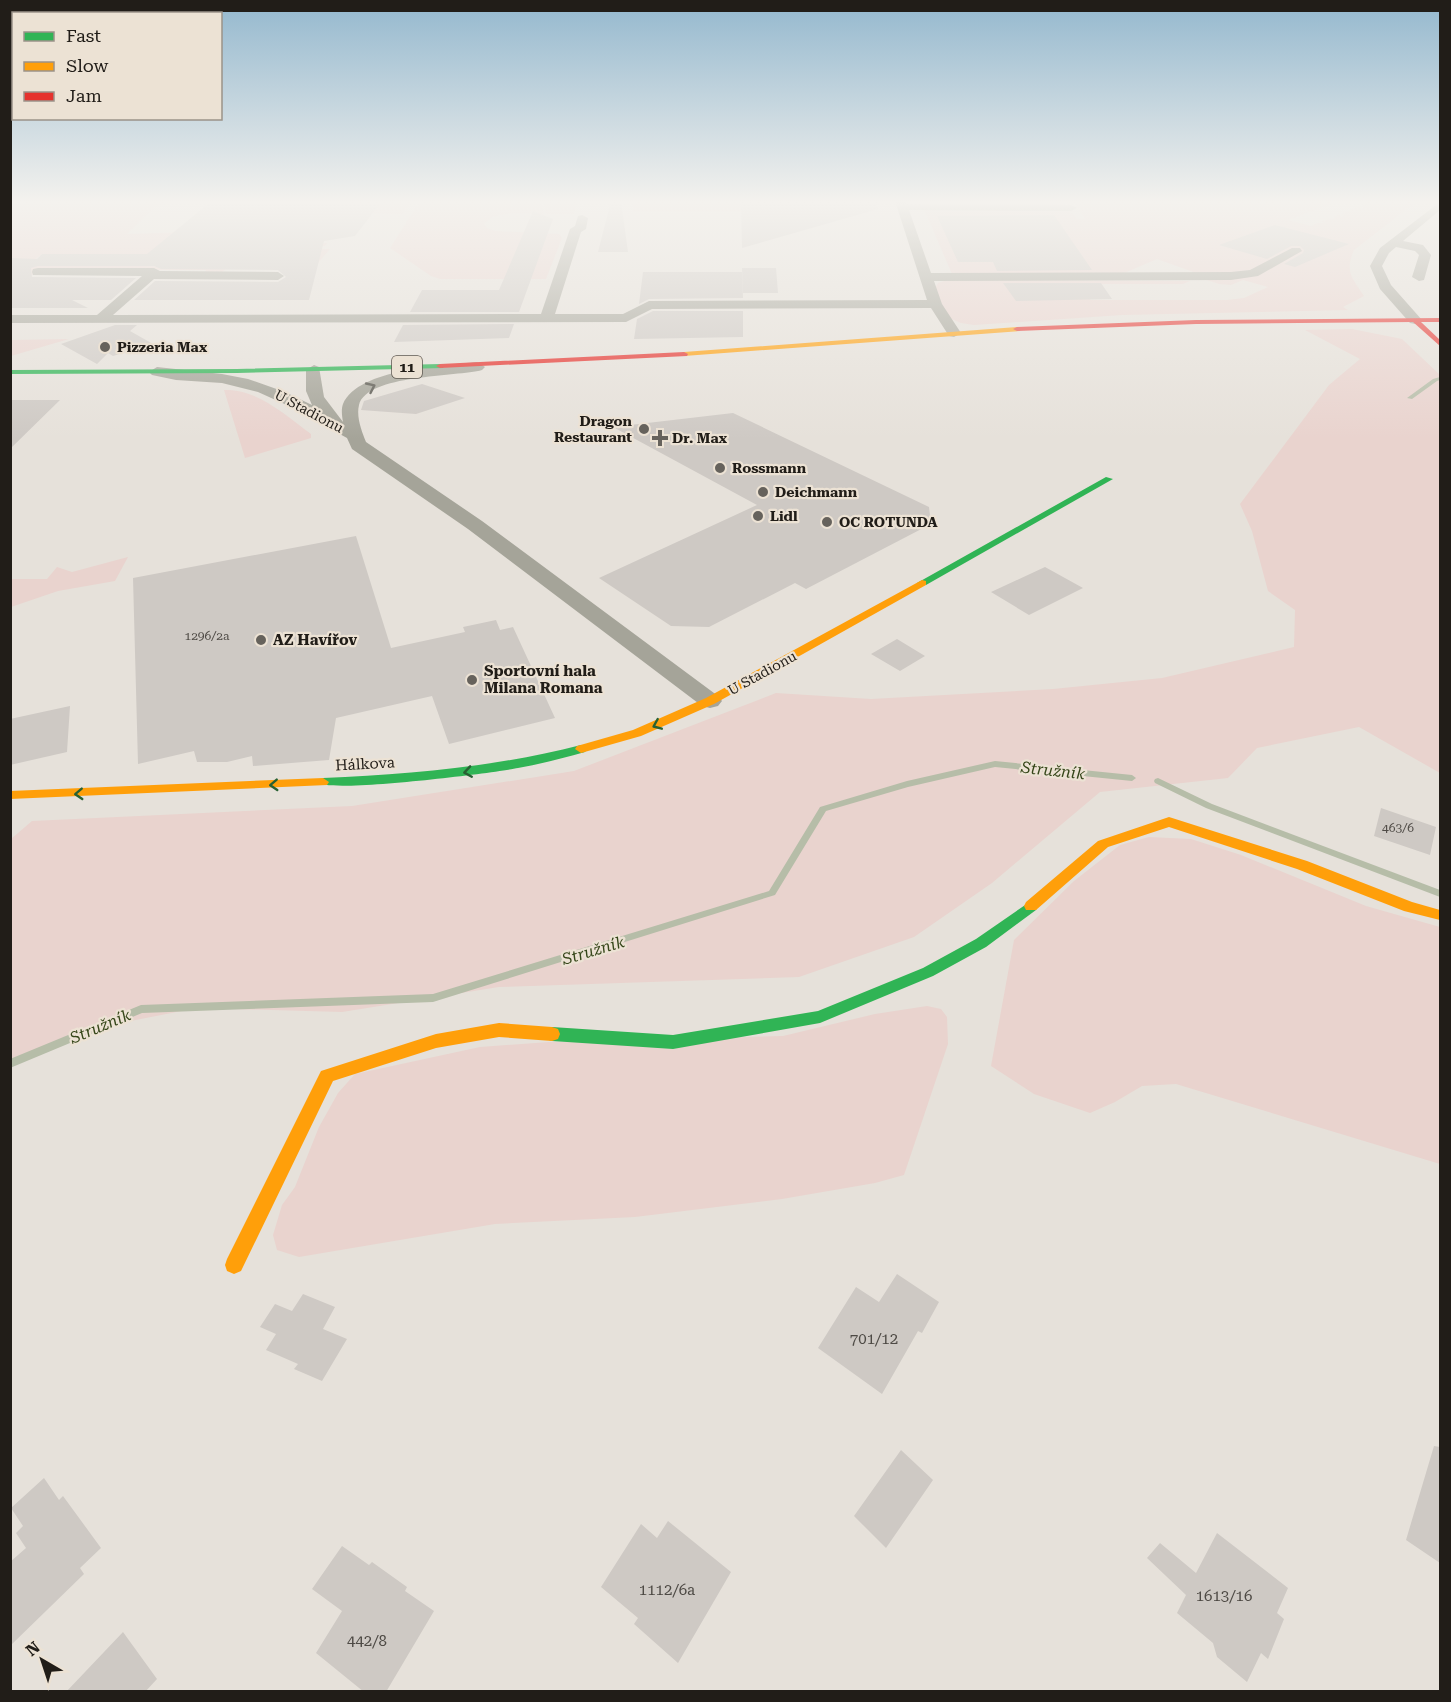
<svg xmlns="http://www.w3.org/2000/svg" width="1451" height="1702" viewBox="0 0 1451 1702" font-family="'Roboto Serif',serif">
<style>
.green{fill:#e9d3ce}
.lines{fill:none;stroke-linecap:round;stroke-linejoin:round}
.stream{fill:#b6bda8;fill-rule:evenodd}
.building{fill:#cec9c4}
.street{fill:#a5a499;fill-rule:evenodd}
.fast{fill:#30b455;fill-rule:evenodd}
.slow{fill:#ff9f0a;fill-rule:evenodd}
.jam{fill:#e5322d;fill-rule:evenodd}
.oneway{stroke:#5c5a52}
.oneway2{stroke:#286133}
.poi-dot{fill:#66625c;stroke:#ece2d4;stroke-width:2}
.labels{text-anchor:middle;stroke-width:4.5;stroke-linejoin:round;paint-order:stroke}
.number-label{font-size:12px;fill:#4e4a45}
.far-poi-label{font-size:14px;font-weight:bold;fill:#211d18;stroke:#ece2d4;text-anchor:start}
.shield{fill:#ece2d4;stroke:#5e5850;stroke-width:1.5}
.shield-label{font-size:14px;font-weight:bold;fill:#211d18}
.far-street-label{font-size:14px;fill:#211d18;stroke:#ece2d4}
.poi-label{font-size:15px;font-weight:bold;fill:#211d18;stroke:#ece2d4;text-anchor:start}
.street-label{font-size:15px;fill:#211d18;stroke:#ece2d4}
.near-number-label{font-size:15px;fill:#4e4a45}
.water-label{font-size:16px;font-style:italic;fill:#354619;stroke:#ece2d4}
</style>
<rect width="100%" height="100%" fill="#e6e1da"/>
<path class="green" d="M11,201H179L156,206L127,234L304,229L313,243H327L325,246L248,249H330L318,263L42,254L32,262L226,269L222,272H205L206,270L40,269L28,278L11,281Z
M352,201H412L402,214L341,213Z
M420,201H541L544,214C527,214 495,209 484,224L487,228L495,231L559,234L562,238L546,279H440L431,276L390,248Z
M544,201H578L574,214H546Z
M634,201H856L858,207L872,211H633Z
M1073,201H1340L1288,220L1311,226L1318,223H1324L1320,221L1333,219L1338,215L1343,216L1344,215L1341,214L1358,207L1363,208L1364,207L1361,206L1369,204L1360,201H1417L1354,250C1344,273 1353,278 1364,296L1343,307L1348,310L1122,315L974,325L961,323L947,317L935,288L938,283L947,280L1190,281L1183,284H1094L1090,300H1227L1244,298L1268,287L1243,280L1231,285L1219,284L1207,280L1202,275L1157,259L1122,274H952L924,209L1062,210L1072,213L1077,219H1085Z
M1352,329L1402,339L1440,375V773L1359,727L1257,748L1228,778L1100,792L992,883L914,937L799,977L499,987L342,1012L197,1008L100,1027L11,1060V839L32,821L352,806L574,771L776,693L871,699L1053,689L1162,678L1294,647L1295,610L1268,591L1252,531L1240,504L1329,385L1360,359L1305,330Z
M69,339L11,356V340Z
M224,390C258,389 285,415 311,434V438L245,458Z
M128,557L115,581L58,591L11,607V579H47L57,567L72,572Z
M1149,837L1191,839L1241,855L1366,906L1440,927V1164L1176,1084L1142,1086L1115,1102L1090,1113L1034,1094L991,1066L1014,940L1074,881L1120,845Z
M927,1006L941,1009L947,1017L948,1044L904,1175L875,1183L782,1199L635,1217L495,1224L299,1257L277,1250L273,1235L282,1205L295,1187L319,1127L338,1093L355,1074L480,1047L549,1042L783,1036L875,1014Z"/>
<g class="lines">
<path class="stream" d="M1440,377V380L1437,381L1412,399L1407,398L1433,379Z
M995,761L1132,775L1136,778L1132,781L995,767L908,787L826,811L775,895L433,1002L142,1013L10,1068V1059L141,1005L433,994L769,891L820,807L907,781Z
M1158,778L1212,804L1440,890V897L1206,808L1155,783L1154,781L1155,779Z"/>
</g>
<path class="building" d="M611,201H621L628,252H598Z
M741,202H877L878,209L742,248Z
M208,204L379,205L355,236L324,241L309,300H134L155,281L278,282L286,277L278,270L161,269L154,266H38L31,268L32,277L136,278L111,300H72L88,308H10V258L37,259L42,254H147Z
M533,211L553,219L519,312H410L422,290H499Z
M1054,215L1092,270L997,271L993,262H958L937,216Z
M1275,225L1349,244L1295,267L1284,264L1303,253L1304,250L1300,246H1291L1267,259L1219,245Z
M742,268H776L778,293H743Z
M643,272H742L743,298L649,299L639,304Z
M1003,283H1101L1112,299L1016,301Z
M653,311H743V337L634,339L637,319Z
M514,324L509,338L394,342L403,325Z
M115,325H137L130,331L153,344L113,356L108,353L97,364L61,344Z
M422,384L465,398L416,414L361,410L364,401Z
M10,400H60L10,449Z
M733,413L929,507L931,524L806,589L795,583L709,627L671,626L599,578L757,505L613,427Z
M356,536L391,648L465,632L463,627L496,620L500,630L513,627L555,718L449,744L432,696L336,718L329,760L253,766L252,756L227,762H197L194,751L138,764L133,578Z
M1045,567L1083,588L1029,615L991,592Z
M897,639L925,656L900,671L871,654Z
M70,706L67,752L10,765V719Z
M1381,808L1436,827L1430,855L1374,836Z
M897,1274L939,1302L922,1333L918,1331L882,1394L818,1348L856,1287L879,1302Z
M303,1294L335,1307L323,1329L347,1339L322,1381L294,1369L298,1364L266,1350L276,1334L260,1327L275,1304L292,1311Z
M1434,1446L1440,1447V1563L1406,1540Z
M901,1450L933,1480L886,1548L854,1516Z
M44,1478L59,1500L63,1496L101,1548L80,1568L84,1574L10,1646V1562L26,1548L16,1533L23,1526L11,1508Z
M668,1521L731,1572L678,1663L634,1624L638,1618L601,1587L641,1524L657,1538Z
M1217,1533L1288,1588L1277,1613L1284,1619L1268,1659L1261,1653L1247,1682L1217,1657L1213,1643L1177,1613L1186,1595L1147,1558L1160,1543L1196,1573Z
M342,1546L369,1565L372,1562L407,1587L405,1591L434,1611L386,1692H364L316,1653L342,1611L312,1589Z
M123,1632L157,1679L145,1692H66Z"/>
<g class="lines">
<path class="street" d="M895,201H905L907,204L1071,205L1077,208L1071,211L909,210L931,273L1231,272L1250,270L1292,248H1300L1302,251L1258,276L1231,280L934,281L942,304L961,333L954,337L949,336L931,308L652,309L626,322L10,323V315H97L142,276L33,275L32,272L33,269L38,268H154L160,271L278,272L284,276L278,280L154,279L113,315L541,314L570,229L575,226L578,216L582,215L588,218L586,229L581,232L555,314H623L649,301L927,300Z
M1440,202V210L1403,241L1423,245L1431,255L1424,280L1419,281L1412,277L1419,255L1415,251L1396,247L1389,253L1382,266L1391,285L1422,320L1415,324L1410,323L1380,289L1370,266L1380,248Z
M477,362L485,367L482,370C457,377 367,374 359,405C356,417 362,432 366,442L482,521L718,696L722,701L718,706L710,708L702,706L468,529L352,449L347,438L289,406L258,392L222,383L176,380L152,375L149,372L157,367L222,374L248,379L285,392L312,405L306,391V370L314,365L319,367L324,397L343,422C342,416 341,409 343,404C359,368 443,366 477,362Z"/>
<path class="fast" d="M440,364L444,366L443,368L237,373L10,374V370L237,369Z
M1106,477L1113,479L926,585H918L917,583Z
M581,745L585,746L587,749L585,752C563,758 541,764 518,768C493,773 327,794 317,782L323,778C410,774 496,767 581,745Z
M1031,901L1036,902L1038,906L1036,910L986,947L933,976L820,1023L673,1049L552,1041L546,1039L544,1034L546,1029L552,1027L673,1035L818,1011L923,968L976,939Z"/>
<path class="slow" d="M1017,327H1020V331L684,356L680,354L684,352Z
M922,580L926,581V585L714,704L641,736L581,753L575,749L577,746L633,730L706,698Z
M323,778L329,782L327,785L10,799V791Z
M1169,817L1307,861L1412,902L1440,910V920L1404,911L1297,869L1169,827L1108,847L1036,910H1026L1024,906L1026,902L1098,841Z
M499,1023L552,1027L558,1029L560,1034L558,1039L552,1041L499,1037L436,1048L333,1081L241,1271L234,1274L227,1271L225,1265L227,1259L321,1071L436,1034Z"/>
<path class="jam" d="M1440,318V322H1421L1440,340V346L1413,322L1196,324L1017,331L1013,329L1017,327L1196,320Z
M684,352L688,354L687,356L440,368L436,366L440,364Z"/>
</g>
<defs><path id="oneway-chevron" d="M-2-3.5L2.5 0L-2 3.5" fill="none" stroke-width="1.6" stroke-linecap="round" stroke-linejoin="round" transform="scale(1.5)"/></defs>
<use class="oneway" href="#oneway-chevron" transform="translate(371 387) rotate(-25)"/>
<g class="oneway2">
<use href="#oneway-chevron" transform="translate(657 725) rotate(157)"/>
<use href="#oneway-chevron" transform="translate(468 772) rotate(171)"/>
<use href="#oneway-chevron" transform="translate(274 785) rotate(177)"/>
<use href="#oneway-chevron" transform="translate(79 794) rotate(177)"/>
</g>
<linearGradient id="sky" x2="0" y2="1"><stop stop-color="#94b8ce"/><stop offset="0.46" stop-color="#f4f2ee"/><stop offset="1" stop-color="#f4f2ee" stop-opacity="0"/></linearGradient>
<rect width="1451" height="439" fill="url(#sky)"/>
<g class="poi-dot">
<circle cx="105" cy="347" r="6"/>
<circle cx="644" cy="429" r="6"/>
<path d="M657 429h6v6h6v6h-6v6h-6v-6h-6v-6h6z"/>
<circle cx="720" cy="468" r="6"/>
<circle cx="763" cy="492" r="6"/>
<circle cx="758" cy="516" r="6"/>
<circle cx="827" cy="522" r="6"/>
<circle cx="261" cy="640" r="6"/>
<circle cx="472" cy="680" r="6"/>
</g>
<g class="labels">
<g class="number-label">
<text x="207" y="640">1296/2a</text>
<text x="1398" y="832">463/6</text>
</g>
<g class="far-poi-label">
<text x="117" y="352">Pizzeria Max</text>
<text x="632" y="426" text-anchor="end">Dragon<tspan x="632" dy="16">Restaurant</tspan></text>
<text x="672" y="443">Dr. Max</text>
<text x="732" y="473">Rossmann</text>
<text x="775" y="497">Deichmann</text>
<text x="770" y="521">Lidl</text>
<text x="839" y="527">OC ROTUNDA</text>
</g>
<rect class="shield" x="392" y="356" width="30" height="22" rx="4.5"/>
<g class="shield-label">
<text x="407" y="372">11</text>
</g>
<g class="far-street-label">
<text transform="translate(309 411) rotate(28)" y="5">U Stadionu</text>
<text transform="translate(762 673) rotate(-29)" y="5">U Stadionu</text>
</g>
<g class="poi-label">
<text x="273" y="645">AZ Havířov</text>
<text x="484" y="676">Sportovní hala<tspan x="484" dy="17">Milana Romana</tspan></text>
</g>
<g class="street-label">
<text transform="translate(365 764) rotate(-3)" y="5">Hálkova</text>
</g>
<g class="near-number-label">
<text x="874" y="1344">701/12</text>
<text x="667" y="1595">1112/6a</text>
<text x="1224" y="1601">1613/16</text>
<text x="367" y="1646">442/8</text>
</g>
<g class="water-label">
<text transform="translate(1053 770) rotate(6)" y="6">Stružník</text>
<text transform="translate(593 950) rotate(-17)" y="6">Stružník</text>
<text transform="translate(100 1026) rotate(-23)" y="6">Stružník</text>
</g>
</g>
<rect width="1451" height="1702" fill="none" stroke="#211d18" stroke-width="24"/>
<rect x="12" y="12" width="210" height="108" fill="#ece2d4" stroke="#9b9389" stroke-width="1.5"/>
<rect x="24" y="32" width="30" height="9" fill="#30b455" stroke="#9b9389" stroke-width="1.5"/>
<text x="66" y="42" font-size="18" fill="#211d18">Fast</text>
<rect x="24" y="62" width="30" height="9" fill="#ff9f0a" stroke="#9b9389" stroke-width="1.5"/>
<text x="66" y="72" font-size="18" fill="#211d18">Slow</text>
<rect x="24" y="92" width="30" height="9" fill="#e5322d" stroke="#9b9389" stroke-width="1.5"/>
<text x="66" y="102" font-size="18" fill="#211d18">Jam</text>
<g transform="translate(42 1660) rotate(321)" stroke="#ece2d4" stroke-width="4.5" paint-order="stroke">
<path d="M0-4.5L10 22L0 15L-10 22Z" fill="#211d18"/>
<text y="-9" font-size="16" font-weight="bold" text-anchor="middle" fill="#211d18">N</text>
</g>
</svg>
